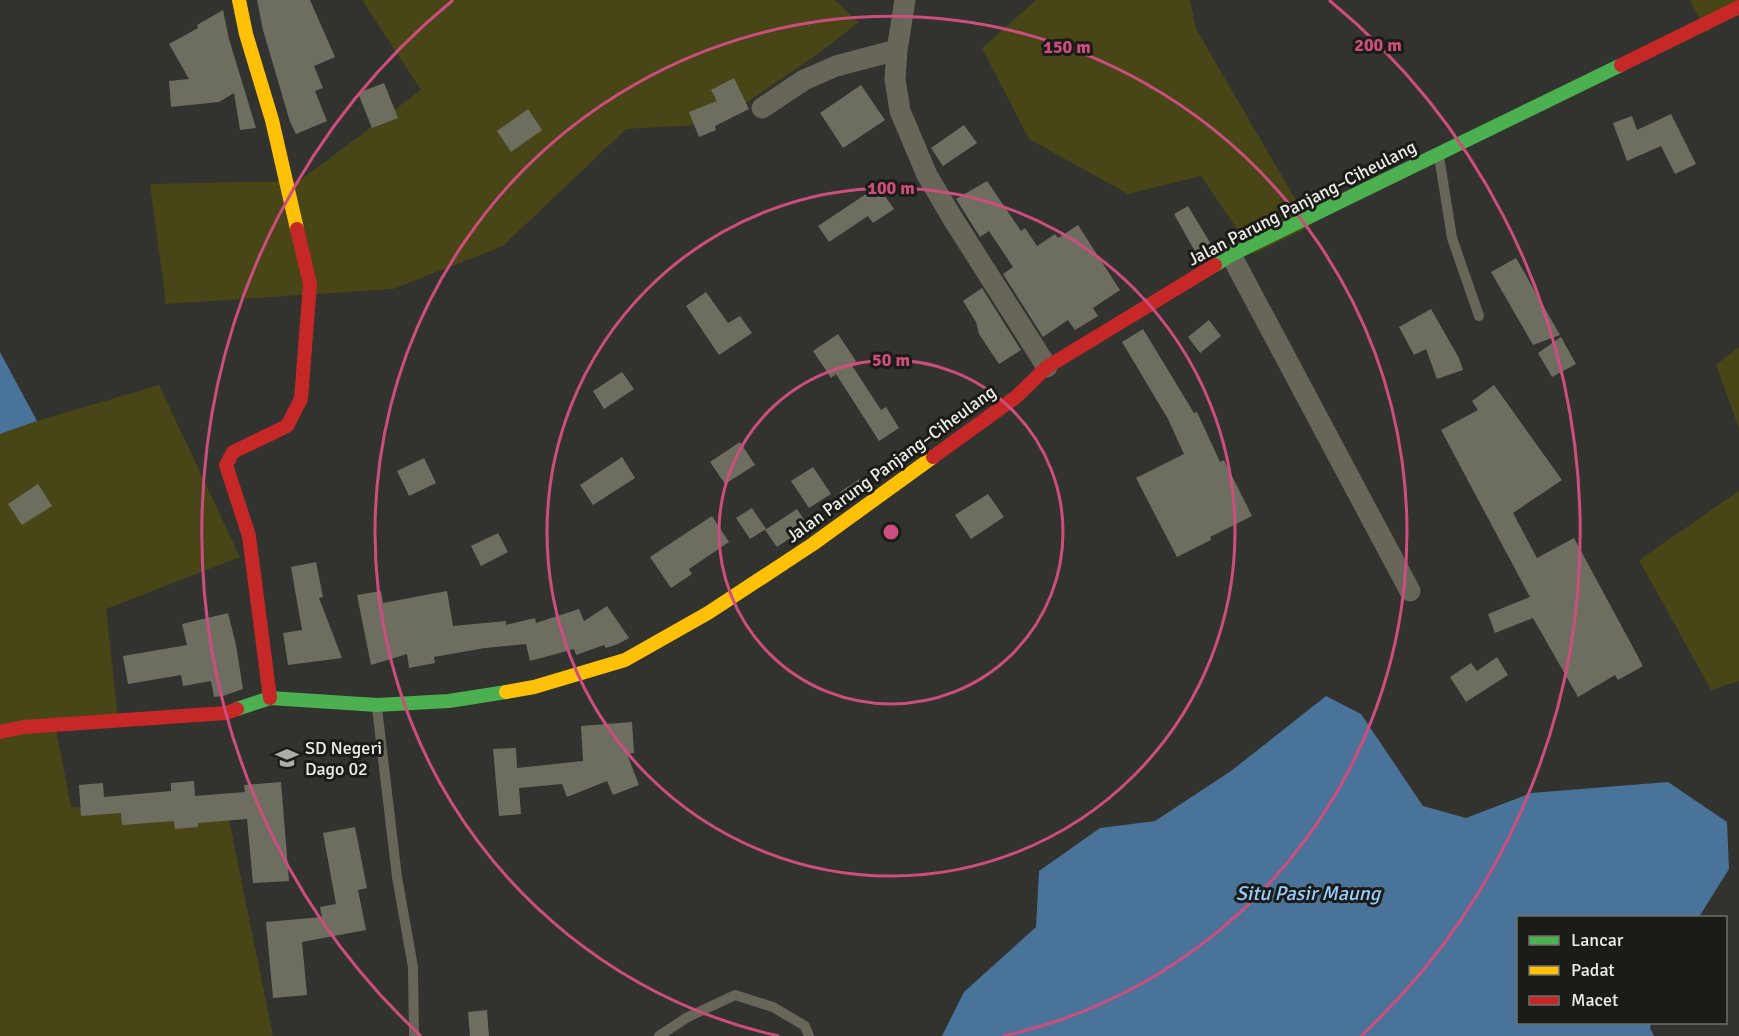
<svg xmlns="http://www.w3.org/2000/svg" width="1739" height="1036" viewBox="0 0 1739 1036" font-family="Signika,sans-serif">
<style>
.green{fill:#484616}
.water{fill:#497398}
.building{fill:#6e6e60}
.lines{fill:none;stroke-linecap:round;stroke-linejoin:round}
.lane{stroke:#676659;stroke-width:10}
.street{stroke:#676659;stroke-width:21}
.fast{stroke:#4caf50;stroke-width:14}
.slow{stroke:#ffc107;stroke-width:14}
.jam{stroke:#c62828;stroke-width:14}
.ring{fill:none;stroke:#cd4e7e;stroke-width:3}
.labels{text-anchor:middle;stroke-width:6;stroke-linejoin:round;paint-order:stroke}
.street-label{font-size:18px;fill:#eeeee9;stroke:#1b1b18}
.poi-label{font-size:18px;fill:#eeeee9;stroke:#1b1b18;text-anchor:start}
.water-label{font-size:20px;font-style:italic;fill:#96ccfe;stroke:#1b1b18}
.centre{fill:#cd4e7e;stroke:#1b1b18;stroke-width:3}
.ring-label{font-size:18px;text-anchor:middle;font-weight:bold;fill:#cd4e7e;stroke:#1b1b18;stroke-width:6;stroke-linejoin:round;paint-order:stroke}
</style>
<rect width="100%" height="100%" fill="#32322e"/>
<path class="green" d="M362,0H834L859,22L815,56L715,124L626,129L503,246L393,289L166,304L150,184L299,181L421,90Z
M1036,0H1190L1196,29L1311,226L1254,254L1201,176L1128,194L1029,139L982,48Z
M1690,0H1739L1707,33Z
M1739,347V428L1716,365Z
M159,385L240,557L106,609L118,718L56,729L71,807L228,814L273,1036H0V434L37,421Z
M1739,491V681L1711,690L1639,560Z"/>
<path class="water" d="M0,352L37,421L0,434Z
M1326,696L1361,714L1423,806L1466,818L1531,793L1668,782L1727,822L1729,869L1699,917L1518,918V1022L1651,1023L1650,1028L1654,1036H942L964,992L1036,927L1039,871L1100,828L1155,821L1231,771Z"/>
<path class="building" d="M257,0H310L335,57L314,66L323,88L315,91L327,121L296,134L290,122L263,30Z
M223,10L229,39L256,128L240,130L234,93L219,102L171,107L169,81L189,79L169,44L198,28L197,25Z
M734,78L749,109L715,126L716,130L699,137L689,112L717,101L711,90Z
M384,83L398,118L372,128L358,93Z
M861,85L885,120L843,148L820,113Z
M528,109L542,130L511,152L497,131Z
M1671,114L1696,164L1675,174L1661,146L1627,161L1613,123L1632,116L1637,130Z
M964,125L977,143L943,166L931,148Z
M987,181L1021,231L1025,228L1037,246L1055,234L1058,238L1078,225L1120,290L1093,308L1098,316L1075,330L1068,320L1043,337L1003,274L1013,267L989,231L980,237L956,199Z
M878,186L894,209L873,223L868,216L829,242L818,226Z
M1188,206L1212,246L1197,255L1174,214Z
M1516,258L1560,335L1533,345L1491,272Z
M982,288L1021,350L999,364L979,334L976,322L963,301Z
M706,292L728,323L740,316L752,333L719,355L686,306Z
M1431,309L1459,358L1463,370L1437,379L1426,349L1414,355L1399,327Z
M1209,320L1221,336L1200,353L1188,337Z
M1143,329L1194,413L1197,412L1220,462L1224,460L1252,516L1210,537L1211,540L1177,557L1136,478L1184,454L1168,419L1122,342Z
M838,334L856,361L851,364L881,410L886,407L899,428L879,441L836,374L831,378L813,351Z
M1561,337L1576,364L1552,377L1538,353Z
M622,372L634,389L604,409L593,391Z
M1494,385L1562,480L1513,513L1537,558L1574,538L1643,666L1618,680L1615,675L1578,697L1533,618L1495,633L1488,614L1530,597L1441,430L1478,410L1472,401Z
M740,442L755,465L725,484L710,462Z
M622,457L635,478L593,505L580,485Z
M424,458L436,483L409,496L397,471Z
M813,467L831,494L809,508L791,481Z
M866,475L870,481L845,500L840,492Z
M38,484L52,506L22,525L8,504Z
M988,494L1004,517L971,539L955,515Z
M752,508L766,529L750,539L736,518Z
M797,509L808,526L777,547L765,530Z
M712,516L729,542L689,569L692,574L671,588L650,557Z
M498,533L508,552L481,566L471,546Z
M316,562L323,597L319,598L342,658L288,665L283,633L302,630L291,567Z
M381,591L383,603L447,591L453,626L506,621V625L535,618L536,623L579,609L584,621L607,606L629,638L618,644L606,648L604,645L576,655L574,649L530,661L526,644L485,648L434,657L435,663L409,668L407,654L371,665L357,595Z
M228,613L236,645L243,689L223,696L214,697L211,681L183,686L181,675L128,684L123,656L187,645L182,624Z
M1497,657L1508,675L1466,702L1450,677L1471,663L1477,671Z
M632,722L634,753L627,754L639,785L613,795L607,781L567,797L562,784L519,788L521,814L499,816L493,749L516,748L517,768L583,761L581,726Z
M194,781L195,796L245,792L244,785L281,782L289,881L253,883L247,819L198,823V827L175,829L174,821L122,825L121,813L81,816L79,785L103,783L104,797L171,791V783Z
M355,827L367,888L358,890L366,930L302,942L307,995L273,998L266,922L322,917L320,907L336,904L323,833Z
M487,1010L489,1036H470L468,1012Z"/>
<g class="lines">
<path class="lane" d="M1439,156L1452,238L1479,316
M377,708L397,877L413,967L414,1036
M659,1036L686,1018L735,995L773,1007L805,1026L809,1036"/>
<path class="street" d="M905,0L897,50L895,79L900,111L927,175L953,219L1047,367
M762,108L804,80L836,66L897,50
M1231,255L1410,591"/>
<path class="fast" d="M1215,265L1231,255L1621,65
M237,709L270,698L377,705L449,701L506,692"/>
<path class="slow" d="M239,0L246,34L272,120L297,229
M506,692L534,687L625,660L708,613L813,544L933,457"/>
<path class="jam" d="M1621,65L1739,7
M933,457L1016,397L1047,367L1215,265
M270,698L249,536L226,465L233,452L287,426L301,399L310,284L297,229
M0,732L24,727L226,713L237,709"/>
</g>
<g class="ring">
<circle cx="891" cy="532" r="172"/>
<circle cx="891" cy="532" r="344"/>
<path d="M779 1036A516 516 0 1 1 1003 1036"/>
<path d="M421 1036A689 689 0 0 1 453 0M1329 0A689 689 0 0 1 1361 1036"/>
</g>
<defs>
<g id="school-bare" transform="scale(1.8)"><path d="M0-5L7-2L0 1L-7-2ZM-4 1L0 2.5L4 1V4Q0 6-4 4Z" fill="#acaca8" stroke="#1b1b18" stroke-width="2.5" paint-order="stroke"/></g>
</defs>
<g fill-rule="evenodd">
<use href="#school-bare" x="287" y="758"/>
</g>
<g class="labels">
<g class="street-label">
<text transform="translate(1302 203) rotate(-27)" y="6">Jalan Parung Panjang–Ciheulang</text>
<text transform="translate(891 464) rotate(-36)" y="6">Jalan Parung Panjang–Ciheulang</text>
</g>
<g class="poi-label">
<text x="305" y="754">SD Negeri<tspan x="305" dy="21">Dago 02</tspan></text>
</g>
<g class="water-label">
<text x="1308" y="900">Situ Pasir Maung</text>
</g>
</g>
<circle cx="891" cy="532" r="9" class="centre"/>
<g class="ring-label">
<text x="1378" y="51">200 m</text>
<text x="1067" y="53">150 m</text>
<text x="891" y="194">100 m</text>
<text x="891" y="366">50 m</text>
</g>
<rect x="1517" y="916" width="210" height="108" fill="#1b1b18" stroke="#6f6f6c" stroke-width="1.5"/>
<rect x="1529" y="936" width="30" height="9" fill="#4caf50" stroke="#6f6f6c" stroke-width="1.5"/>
<text x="1571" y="946" font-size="18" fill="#eeeee9">Lancar</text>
<rect x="1529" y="966" width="30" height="9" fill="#ffc107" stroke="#6f6f6c" stroke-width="1.5"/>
<text x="1571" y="976" font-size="18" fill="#eeeee9">Padat</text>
<rect x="1529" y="996" width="30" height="9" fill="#c62828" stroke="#6f6f6c" stroke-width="1.5"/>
<text x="1571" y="1006" font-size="18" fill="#eeeee9">Macet</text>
</svg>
